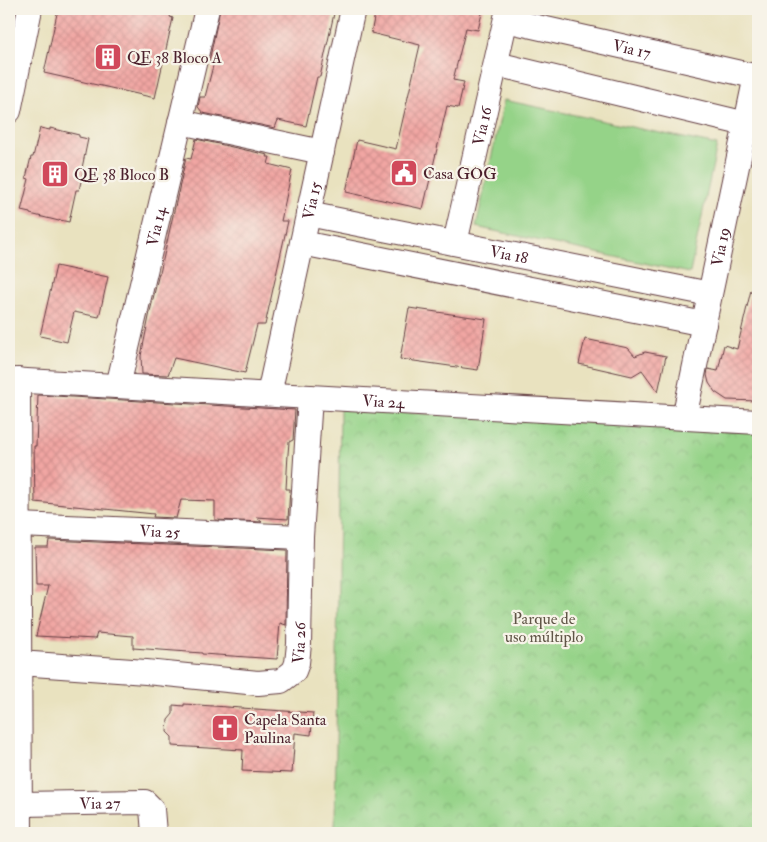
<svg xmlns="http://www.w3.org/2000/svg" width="767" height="842" viewBox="0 0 767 842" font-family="'IM FELL Double Pica',serif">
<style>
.grass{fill:#95d388;stroke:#70795a}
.park{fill:url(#park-crowns);stroke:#70795a}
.building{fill:url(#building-cross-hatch)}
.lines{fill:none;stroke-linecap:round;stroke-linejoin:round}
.street-casing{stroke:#623c41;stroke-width:26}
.street{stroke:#fff;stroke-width:24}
.labels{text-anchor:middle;stroke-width:4.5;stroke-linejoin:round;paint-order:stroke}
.street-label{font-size:16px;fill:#4a1f2b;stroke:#f7f3e8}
.poi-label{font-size:16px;fill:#4a1f2b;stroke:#f7f3e8;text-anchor:start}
.park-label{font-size:16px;fill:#605547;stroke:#f7f3e8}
</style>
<defs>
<pattern id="park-crowns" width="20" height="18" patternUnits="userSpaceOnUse" patternTransform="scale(1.25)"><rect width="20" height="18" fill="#95d388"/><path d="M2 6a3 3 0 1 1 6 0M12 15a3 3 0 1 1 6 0" fill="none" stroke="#82b576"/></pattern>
<pattern id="building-cross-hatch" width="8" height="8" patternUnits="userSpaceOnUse" patternTransform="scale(1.25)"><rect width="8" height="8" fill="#f1a6a3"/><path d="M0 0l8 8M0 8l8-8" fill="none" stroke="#d08e8c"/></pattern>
</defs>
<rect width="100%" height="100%" fill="#f7f3e8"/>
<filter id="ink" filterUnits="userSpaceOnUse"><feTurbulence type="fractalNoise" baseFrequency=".02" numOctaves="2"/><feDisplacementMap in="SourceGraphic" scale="10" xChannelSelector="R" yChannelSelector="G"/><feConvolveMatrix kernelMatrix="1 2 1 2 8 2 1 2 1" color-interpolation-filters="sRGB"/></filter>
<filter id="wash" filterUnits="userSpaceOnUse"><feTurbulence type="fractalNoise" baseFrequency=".0096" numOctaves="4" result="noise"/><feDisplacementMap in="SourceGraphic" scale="20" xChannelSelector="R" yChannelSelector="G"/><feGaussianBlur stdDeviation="1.12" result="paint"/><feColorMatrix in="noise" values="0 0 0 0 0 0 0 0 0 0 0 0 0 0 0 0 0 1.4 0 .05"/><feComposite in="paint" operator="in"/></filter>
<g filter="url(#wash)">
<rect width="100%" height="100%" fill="#e9e2bf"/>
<path class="grass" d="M504,100L717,145L690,273L476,227Z"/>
<path class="park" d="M340,409L758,432V833H335Z"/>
<g id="blocks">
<path class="building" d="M58,9H172L170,17L173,18L155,98L44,73Z
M220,9H335L320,77H317L306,126L278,120L275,128L203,113L198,107L200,97H205L214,62H209Z
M376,9H483L478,30L466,28L453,80L464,82L458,108L447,106L423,209L346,192L357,140L396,149L420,45L371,33Z
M40,128L50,130V128L79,135V137L88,139L82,168L84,169L79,190H76L69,222L60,220L59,221L30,214V213L21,211L29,179L26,178L31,157H33Z
M196,139L268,155L267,157H270L268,164L292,170L281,221H288L271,298L265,325H257L245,373L174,358L168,375L142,374L141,356L150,312L159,273H160L186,158L191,159Z
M56,266L108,277L99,317L74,312L67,342L40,336Z
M751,290L758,291V401L727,400L715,392L709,383L707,375L708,369L718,371L724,345L737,349Z
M409,308L486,319L478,370L400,359Z
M585,339L628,348L635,356L645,352L666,356L658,392L642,370L632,376L579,364Z
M38,395L295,410L293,440L289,442L288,454L286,489H290L288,519L256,517L262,522L215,520V501L181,500L176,518L153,517L154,514L35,502L34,446H36Z
M49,540L287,550L286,625L280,623L277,659L202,654V653L133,648V636L97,633L95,639L36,636L48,586H36L35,547H48Z
M184,704L313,713L311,735L295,733L292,773L242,771L243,750L172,746V737L167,732L168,720L173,714V705L184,706Z"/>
</g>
</g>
<g filter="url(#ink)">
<use href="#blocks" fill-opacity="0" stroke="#623c41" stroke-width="1"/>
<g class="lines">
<g class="street-casing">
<g id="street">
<path id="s1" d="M506,20L758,77"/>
<path d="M496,64L746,124"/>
<path d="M9,111L30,9"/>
<path d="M180,122L322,152"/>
<path id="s2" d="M308,214L710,294"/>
<path d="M302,243L704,324"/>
<path id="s3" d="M455,243L508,9"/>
<path id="s4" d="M9,380L758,422"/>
<path d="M18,380L20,833"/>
<path id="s5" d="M118,386L207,9"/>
<path id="s6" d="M269,394L353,9"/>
<path id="s7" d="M684,418L756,76"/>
<path id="s8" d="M19,525L301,537"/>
<path id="s9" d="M19,663L146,672L258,683L281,681L294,671L297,663L299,644L301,537L310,397"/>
<path id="s10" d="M20,804L145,802L152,809L154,833"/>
</g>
</g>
<use href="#street" class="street"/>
</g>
</g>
<defs>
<g id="building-square" transform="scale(1.4375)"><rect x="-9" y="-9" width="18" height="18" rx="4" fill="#d1495b" stroke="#f7f3e8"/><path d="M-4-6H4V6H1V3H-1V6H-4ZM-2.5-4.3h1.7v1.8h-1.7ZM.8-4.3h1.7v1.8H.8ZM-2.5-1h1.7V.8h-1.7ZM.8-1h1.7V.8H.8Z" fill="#fff"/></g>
<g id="civic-square" transform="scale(1.4375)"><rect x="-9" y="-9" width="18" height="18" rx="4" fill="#d1495b" stroke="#f7f3e8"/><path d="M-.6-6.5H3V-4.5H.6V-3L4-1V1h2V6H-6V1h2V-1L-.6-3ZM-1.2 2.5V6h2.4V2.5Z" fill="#fff"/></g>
<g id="church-square" transform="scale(1.4375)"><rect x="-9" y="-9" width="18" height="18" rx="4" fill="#d1495b" stroke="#f7f3e8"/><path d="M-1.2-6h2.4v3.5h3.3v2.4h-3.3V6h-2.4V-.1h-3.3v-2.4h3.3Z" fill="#fff"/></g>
</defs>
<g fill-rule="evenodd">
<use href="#building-square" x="108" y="57"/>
<use href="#civic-square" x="404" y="173"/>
<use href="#building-square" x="55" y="174"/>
<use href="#church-square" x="225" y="728"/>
</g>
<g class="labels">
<g class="street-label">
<text dy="6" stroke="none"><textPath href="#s1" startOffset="129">Via 17</textPath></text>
<text dy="6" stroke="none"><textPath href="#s3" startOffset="120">Via 16</textPath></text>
<text dy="6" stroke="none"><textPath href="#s6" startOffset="198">Via 15</textPath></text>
<text dy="6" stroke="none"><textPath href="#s5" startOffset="164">Via 14</textPath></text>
<text dy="6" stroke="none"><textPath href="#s7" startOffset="175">Via 19</textPath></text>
<text dy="6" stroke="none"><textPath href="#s2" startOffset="205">Via 18</textPath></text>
<text dy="6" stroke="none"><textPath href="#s4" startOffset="375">Via 24</textPath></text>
<text dy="6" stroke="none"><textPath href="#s8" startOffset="141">Via 25</textPath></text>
<text dy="6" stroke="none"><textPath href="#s9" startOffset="308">Via 26</textPath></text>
<text dy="6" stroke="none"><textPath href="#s10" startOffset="80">Via 27</textPath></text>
</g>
<g class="poi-label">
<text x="127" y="63">QE 38 Bloco A</text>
<text x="423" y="179">Casa GOG</text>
<text x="74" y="180">QE 38 Bloco B</text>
<text x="244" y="725">Capela Santa<tspan x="244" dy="18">Paulina</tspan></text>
</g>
<g class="park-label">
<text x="544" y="624">Parque de<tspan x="544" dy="18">uso múltiplo</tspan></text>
</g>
</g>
<rect width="767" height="842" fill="none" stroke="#f7f3e8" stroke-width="30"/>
</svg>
